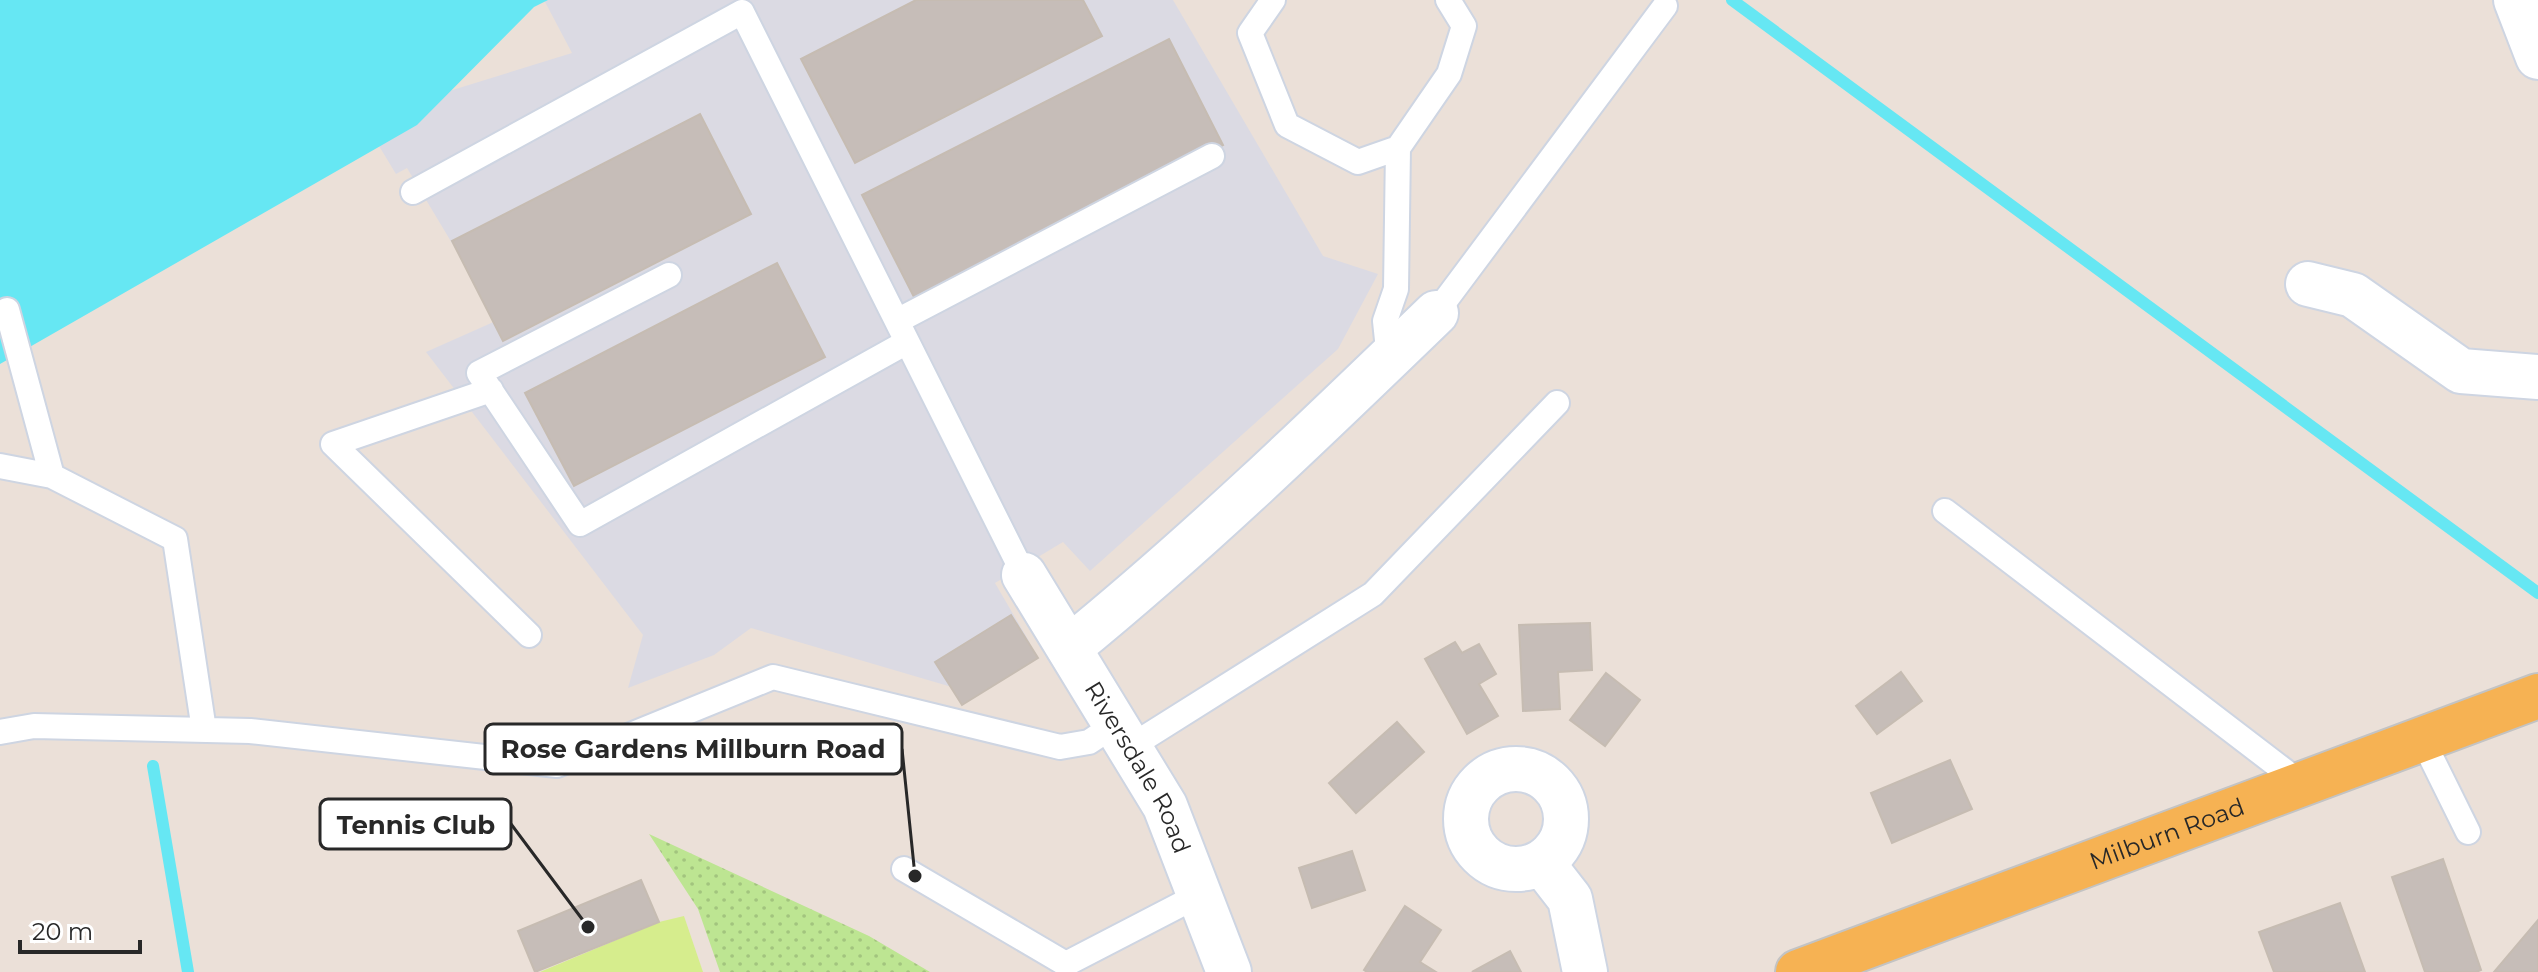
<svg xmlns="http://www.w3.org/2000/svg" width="2538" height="972" viewBox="0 0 2538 972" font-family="Montserrat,sans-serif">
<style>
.industrial{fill:#dbdae3}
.park{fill:url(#park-dots)}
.pitch{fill:#d6ed8d}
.water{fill:#66e7f3}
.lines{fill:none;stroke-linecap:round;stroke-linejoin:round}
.stream{stroke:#66e7f3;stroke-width:12}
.building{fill:#c6bdb8;stroke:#c6bcb2;stroke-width:2}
.lane-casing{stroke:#ced5e2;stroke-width:28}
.street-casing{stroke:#ced5e2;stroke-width:48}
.primary-casing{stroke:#c3c3c3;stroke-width:48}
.lane{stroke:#fff;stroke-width:24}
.street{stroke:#fff;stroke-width:44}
.primary{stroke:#f6b253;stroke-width:44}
.labels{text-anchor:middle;stroke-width:6;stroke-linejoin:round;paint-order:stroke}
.street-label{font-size:24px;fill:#282828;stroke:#fff}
.leader{fill:none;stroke:#282828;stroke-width:3}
.callout-dot{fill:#282828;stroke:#fff;stroke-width:3}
.callout{fill:#fff;stroke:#282828;stroke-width:3}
.callout-label{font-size:26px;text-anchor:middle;font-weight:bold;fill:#282828}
</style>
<defs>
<pattern id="park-dots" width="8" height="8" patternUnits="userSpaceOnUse" patternTransform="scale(2)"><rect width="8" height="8" fill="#bde592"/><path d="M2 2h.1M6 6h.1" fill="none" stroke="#a2c47e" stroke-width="1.8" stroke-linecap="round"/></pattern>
</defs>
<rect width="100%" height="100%" fill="#ebe0d8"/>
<path class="industrial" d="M544,0H1173L1323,256L1378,274L1338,349L1090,571L1063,542L995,583L1030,643L962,690L751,628L714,655L628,688L643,635L426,352L498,320L407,168L396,174L362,118L572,53Z"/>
<path class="park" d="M649,834L869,936L930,972H720L698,909Z"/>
<path class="pitch" d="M684,916L703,972H540L659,922Z"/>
<path class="water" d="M0,0H548L534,7L417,125L0,364Z"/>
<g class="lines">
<path class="stream" d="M1732,0L2538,593
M153,766L188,972"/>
</g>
<path class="building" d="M916,0H1083L1102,36L855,163L801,59Z
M1169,39L1223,145L916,301L862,195Z
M700,114L751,214L503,341L452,241Z
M777,263L825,357L574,486L525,393Z
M1011,615L1038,658L962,705L935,662Z
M1590,623L1592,670L1558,672L1560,709L1523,711L1519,625Z
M1455,642L1462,653L1479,644L1496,674L1479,684L1498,716L1467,734L1425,659Z
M1901,672L1922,701L1877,734L1856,706Z
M1606,673L1640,700L1605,746L1570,720Z
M1397,722L1424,752L1356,813L1329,783Z
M1950,760L1972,809L1892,843L1871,793Z
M1352,851L1365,890L1312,908L1299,868Z
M2443,859L2481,970L2476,972H2425L2392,877Z
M641,880L659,922L535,972L518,931Z
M2340,903L2365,972H2274L2259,932Z
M1405,906L1441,930L1420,962L1436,972H1367L1364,970Z
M2538,920V972H2494Z
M1510,951L1521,972H1472Z"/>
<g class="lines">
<g class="lane-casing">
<path id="lane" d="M1273,0L1250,33L1287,125L1358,162L1398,148
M413,192L742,12L1024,575
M669,275L479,373L580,524L907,342
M7,310L52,476
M1436,313L1665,6
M897,321L1212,156
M1389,359L1385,321L1396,289L1398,148L1449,74L1464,26L1448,0
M491,390L333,444L529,635
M0,466L52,476L175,539L204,730
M1945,511L2303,785
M0,732L34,726L250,731L557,765L773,677L1060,747L1089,742L1116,724
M2423,741L2468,832
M1130,747L1373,594L1557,403
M904,869L1066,964L1199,895"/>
</g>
<g class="street-casing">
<g id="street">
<path d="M2516,0L2538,57"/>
<path d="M2308,284L2353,295L2461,371L2538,377"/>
<path id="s1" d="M1024,575L1165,806L1229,972"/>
<path d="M1069,648C1198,543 1317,428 1436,313"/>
<circle cx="1516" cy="819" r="50"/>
<path d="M1542,863L1570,899L1585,972"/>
</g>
</g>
<g class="primary-casing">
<g id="primary">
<path id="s2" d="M1798,972L2538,696"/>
</g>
</g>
<use href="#lane" class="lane"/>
<use href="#street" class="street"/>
<use href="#primary" class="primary"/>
</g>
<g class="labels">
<g class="street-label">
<text dy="8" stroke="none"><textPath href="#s1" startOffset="224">Riversdale Road</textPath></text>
<text dy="8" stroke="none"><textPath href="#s2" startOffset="394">Milburn Road</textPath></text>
</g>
</g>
<path class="leader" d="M915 876L902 749M588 927L511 824"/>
<g class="callout-dot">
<circle cx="915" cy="876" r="8"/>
<circle cx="588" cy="927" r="8"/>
</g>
<g class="callout">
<rect x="485" y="724" width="417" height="50" rx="8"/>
<rect x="320" y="799" width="191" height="50" rx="8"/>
</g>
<g class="callout-label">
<text x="693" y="758">Rose Gardens Millburn Road</text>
<text x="416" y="834">Tennis Club</text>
</g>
<path d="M20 940v12h120v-12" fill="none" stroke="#282828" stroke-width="4"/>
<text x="32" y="940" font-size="24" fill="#282828" stroke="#ffffff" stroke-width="6" paint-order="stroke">20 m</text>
</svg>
